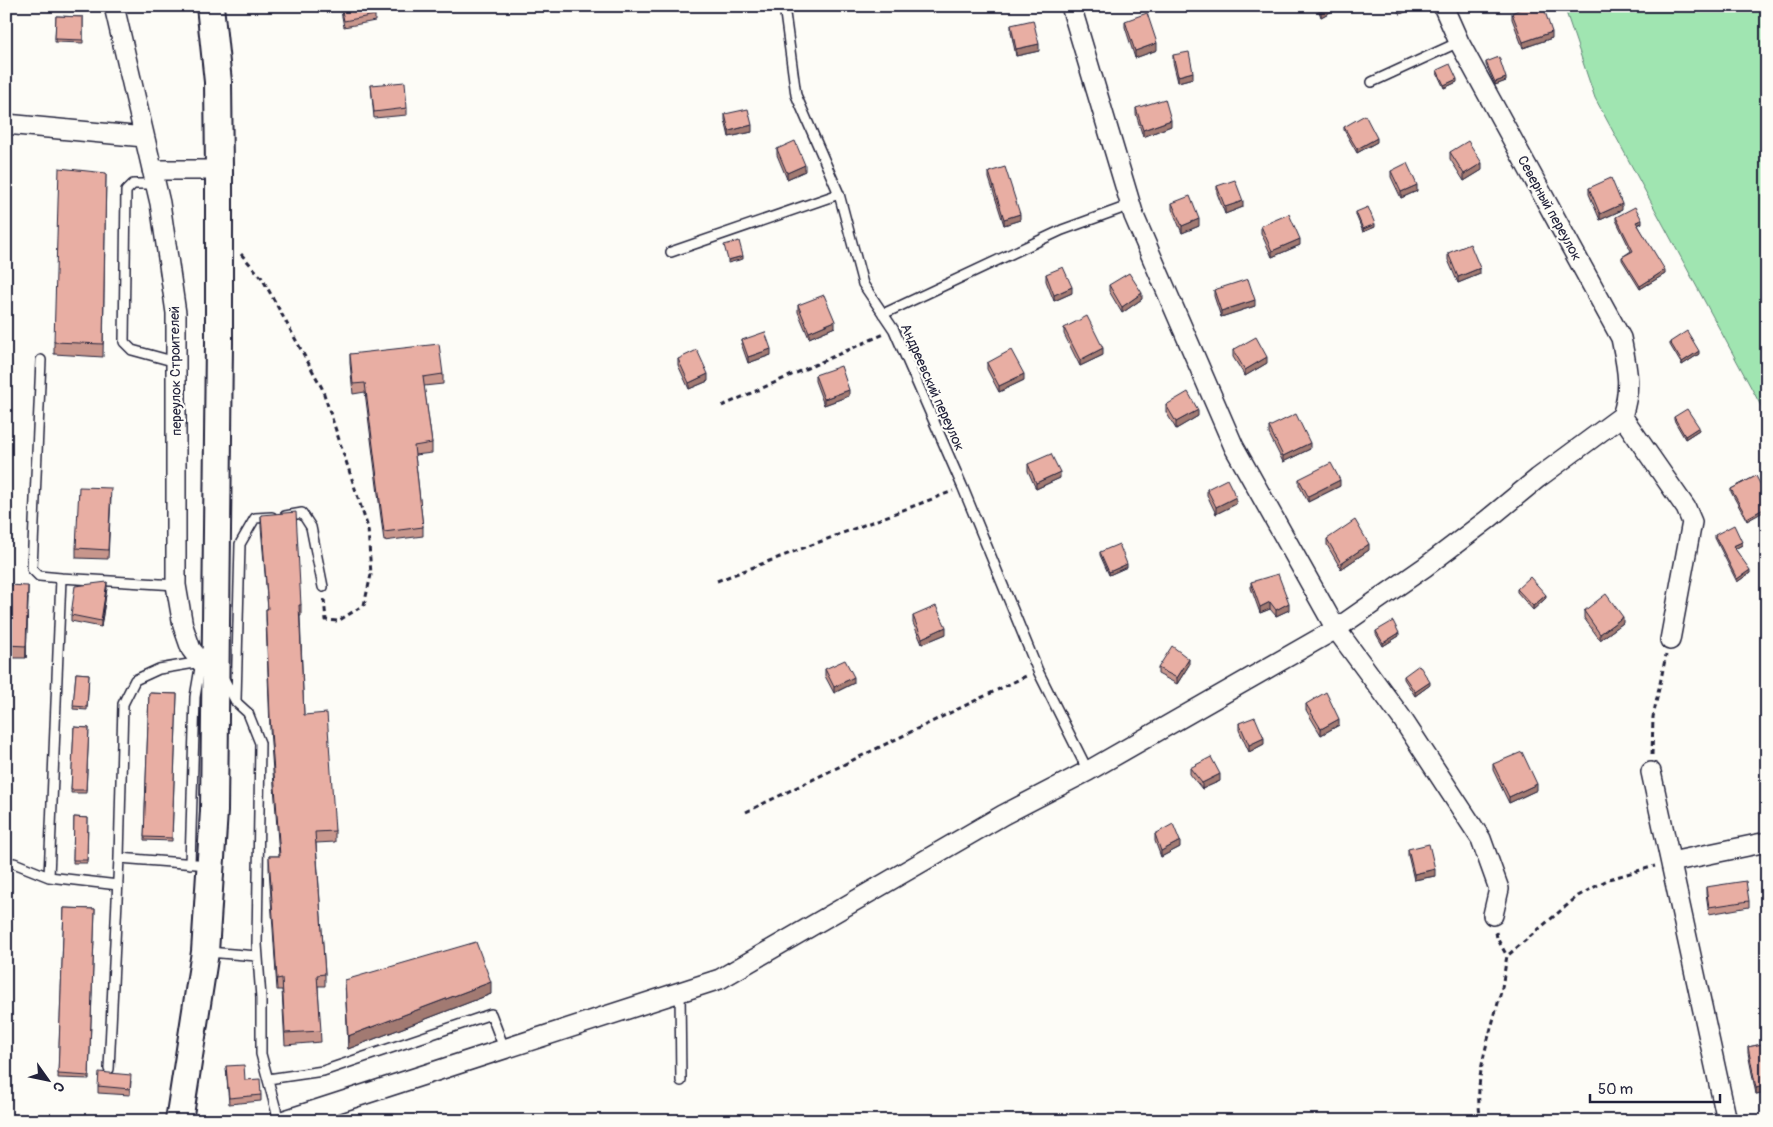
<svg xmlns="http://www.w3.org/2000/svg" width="1773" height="1127" viewBox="0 0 1773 1127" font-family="Pangolin,sans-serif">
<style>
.green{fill:#a0e5b1;stroke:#618476}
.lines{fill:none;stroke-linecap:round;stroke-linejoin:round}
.lane-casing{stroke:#22223b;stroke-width:12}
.street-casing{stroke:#22223b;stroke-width:22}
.secondary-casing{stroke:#22223b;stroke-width:30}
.path{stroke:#22223b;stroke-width:3;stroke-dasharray:5 4;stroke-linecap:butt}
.lane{stroke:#fdfcf7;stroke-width:9}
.street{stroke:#fdfcf7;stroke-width:19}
.secondary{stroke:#fdfcf7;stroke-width:26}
.wall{fill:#c8968c;stroke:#22223b}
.shaded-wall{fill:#a27a72;stroke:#22223b}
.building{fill:#e8aea3;stroke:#22223b}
.labels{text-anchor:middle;stroke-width:4.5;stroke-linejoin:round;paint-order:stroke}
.street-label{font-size:14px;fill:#22223b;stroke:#fdfcf7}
</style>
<rect width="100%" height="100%" fill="#fdfcf7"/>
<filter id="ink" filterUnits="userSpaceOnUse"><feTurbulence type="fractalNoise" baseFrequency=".02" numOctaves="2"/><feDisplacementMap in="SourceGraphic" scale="10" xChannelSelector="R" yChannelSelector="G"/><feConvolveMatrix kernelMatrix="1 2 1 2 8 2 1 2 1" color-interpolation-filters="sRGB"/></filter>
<g filter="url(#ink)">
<path class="green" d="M1564,6H1767V417L1595,98Z"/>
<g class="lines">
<g class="lane-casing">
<path id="lane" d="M784,6L796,95L839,194L863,284L894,330L963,488L1038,671L1088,771
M1372,82L1459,42
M155,184H133L126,191L124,342L132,350L176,362
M671,252L839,194
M883,314L1062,230L1131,205
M41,360L32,569L39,576L61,578
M285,516L302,513L311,527L323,587
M223,677L236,702L248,713L260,743L257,944L261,998V1054L279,1121
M236,700L240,544L255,518L272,517
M6,863H14L49,877L118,885
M190,864L195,697L201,662L159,669L135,680L123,704L119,858L209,865
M49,877L61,578L176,585
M208,952L257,956
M680,992L681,1081
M109,1069L119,858
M268,1079L323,1071L491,1014L504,1048"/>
</g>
<g class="street-casing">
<path id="street" d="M114,6L160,203L176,313V585L183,626L191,649L201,662L216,663
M1071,6L1134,216L1234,447L1336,629L1401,717L1481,839L1499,889L1493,915
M1443,6L1459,42L1621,338C1627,368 1632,386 1622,416
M6,124L144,137
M152,170H219
M1622,416L1686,508L1692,522L1670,640
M1651,772L1727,1121
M1671,862L1767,842
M282,1121L720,979L1003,815L1088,771L1336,629L1425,567L1487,520L1538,478L1622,416"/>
</g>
<g class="secondary-casing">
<path id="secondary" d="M179,1121L205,952L214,811L219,343V170L218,82L210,6"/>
</g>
<path class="path" d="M241,254L262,278L322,388L368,528L371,575L364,605L338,621L326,620L324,599
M722,406L884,334
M717,581L953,491
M1652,755L1653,717L1666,655
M746,812L1026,676
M1496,932L1497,938L1507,956
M1481,1121C1472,1076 1492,1031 1502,987C1504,977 1505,966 1507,956L1578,896L1609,879L1655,866"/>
<use href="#lane" class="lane"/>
<use href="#street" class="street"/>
<use href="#secondary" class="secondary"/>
</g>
<path class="wall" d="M340,6H373L375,15V21L344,27Z
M1317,6H1336V9L1321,17Z
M1397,6H1421L1400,14Z
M1512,13L1552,38L1523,48L1512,19Z
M56,16L83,17V43L55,42Z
M1125,21L1157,50L1135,58L1125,27Z
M1011,25L1039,51L1016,56L1011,32Z
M1173,55L1193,78L1178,82L1173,62Z
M1486,62L1506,81L1495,85L1486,65Z
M1437,70L1457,82L1444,88L1437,73Z
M371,85L407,108V115L374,118Z
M1136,108L1171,126L1143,137L1136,114Z
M725,114L752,132L729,137L725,120Z
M1344,127L1377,142L1357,153L1344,130Z
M777,149L805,171L787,179L777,155Z
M1450,152L1482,170L1464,181L1450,159Z
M1391,171L1417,191L1401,198L1391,177Z
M989,172L1020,220L1004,225L989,178Z
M106,173L103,357L54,354V342Z
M1217,186L1243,207L1225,214L1217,193Z
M1589,188L1622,210L1600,220L1589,194Z
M1172,203L1199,226L1182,233L1172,209Z
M1356,212L1375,227L1363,232L1356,215Z
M1616,217L1642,223L1638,225L1665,274L1640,289L1622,260V257L1631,251L1616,220Z
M1261,226L1300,245L1272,257L1261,233Z
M1448,253L1480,274L1458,283L1448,260Z
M1046,274L1072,293L1054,301L1046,281Z
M1109,285L1142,299L1122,313L1109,291Z
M1214,290L1255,306L1221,317L1214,296Z
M798,305L835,327L809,338L798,312Z
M1064,328L1103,355L1080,366L1064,334Z
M742,340L771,355L748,363L742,346Z
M1670,342L1699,354L1682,365L1670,345Z
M1233,350L1267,363L1245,376L1233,357Z
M350,354L443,374V384L424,386L432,443V453L415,455L423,527V536L384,541L365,392L353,394L350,363Z
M678,359L708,381L689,389L678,365Z
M987,363L1024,380L999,392L987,369Z
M815,375L849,396L824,405L815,381Z
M1166,405L1198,416L1176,429L1166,412Z
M1674,417L1699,430L1685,439L1674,420Z
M1269,427L1310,449L1283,462L1269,434Z
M1028,464L1060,478L1036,489L1028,471Z
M1756,476L1747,521L1731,492V489Z
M1299,479L1340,486L1308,502L1299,485Z
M1207,489L1236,504L1216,514L1207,495Z
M111,498L108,559L76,558V548Z
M261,515L301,605V616H300L304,715L335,831V842L316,843L325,974V986H318L321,1042L285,1045L282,990H277L269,868V856H279L270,729L266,620V609H268L261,527Z
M1715,535L1742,545L1735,549L1750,573L1737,582L1715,538Z
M1327,539L1369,550L1341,569L1327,545Z
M1100,552L1127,567L1109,575L1100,555Z
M1251,582L1289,610L1276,616L1270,609L1260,613L1251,588Z
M6,585L28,598L26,658H6Z
M107,588L101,627L71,621V615Z
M1517,589L1546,598L1533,610L1517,592Z
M1584,611L1623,623L1600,640L1584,618Z
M913,616L946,634L922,644L913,623Z
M1376,631L1399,636L1383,646L1376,634Z
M1189,665L1177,684L1158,674V668Z
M825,669L854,683L834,693L825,676Z
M76,673L89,674L87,710L73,709Z
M1404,676L1430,685L1415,696L1404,679Z
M149,693L177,694L172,841L144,840Z
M1306,704L1339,725L1321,735L1306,710Z
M1239,723L1264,744L1249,752L1239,730Z
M74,727L89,728L86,793H71Z
M1493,764L1537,790L1509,803L1493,770Z
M1190,768L1220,781L1202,789L1190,774Z
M74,817L88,818L87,863H73Z
M1155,834L1180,847L1161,857L1155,841Z
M1408,849L1435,876L1414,880L1408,855Z
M1706,887L1749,901V907L1709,914L1706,893Z
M64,908L95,909L89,1079L58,1078Z
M345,980L491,994L348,1049Z
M1767,1043V1092L1756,1094L1748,1053V1047Z
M226,1066L245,1080L261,1095V1101L229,1104Z
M131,1081L130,1095L98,1093V1086Z"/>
<path class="shaded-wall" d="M1330,6H1336V9L1321,17V11Z
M1405,6H1421L1400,14V8Z
M1552,32V38L1523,48V42Z
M1157,43V50L1135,58V51Z
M1039,44V51L1016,56V49Z
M1193,72V78L1178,82V76Z
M1506,78V81L1495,85V82Z
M1457,79V82L1444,88V85Z
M1171,120V126L1143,137V130Z
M752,125V132L729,137V131Z
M1377,138V142L1357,153V149Z
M1482,163V170L1464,181V174Z
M805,165V171L787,179V173Z
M1417,185V191L1401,198V192Z
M1243,201V207L1225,214V207Z
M1622,204V210L1600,220V214Z
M1020,214V220L1004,225V219Z
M1199,219V226L1182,233V226Z
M1642,220V223L1636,225V222Z
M1375,224V227L1363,232V229Z
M1300,239V245L1272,257V251Z
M743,256V259L728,263V260Z
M1480,268V274L1458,283V277Z
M1665,270V274L1640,289V286Z
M1072,287V293L1054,301V295Z
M1142,293V299L1122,313V307Z
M1255,300V306L1221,317V311Z
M835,321V327L809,338V332Z
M1103,348V355L1080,366V360Z
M771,349V355L748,363V357Z
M1699,351V354L1682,365V362Z
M1267,357V363L1245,376V370Z
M708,374V381L689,389V383Z
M1024,374V380L999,392V386Z
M849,390V396L824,405V399Z
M1198,410V416L1176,429V422Z
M1699,427V430L1685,439V436Z
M1310,443V449L1283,462V456Z
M1060,472V478L1036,489V483Z
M1340,480V486L1308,502V496Z
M1236,497V504L1216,514V507Z
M1767,507V510L1747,521V518Z
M1742,542V545L1733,550V546Z
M1369,544V550L1341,569V563Z
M1127,564V567L1109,575V572Z
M1750,570V573L1737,582V579Z
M107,582V588L101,627V621Z
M28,586V598L26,658V646Z
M1546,595V598L1533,610V606Z
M1270,602V609L1260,613V607Z
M1289,603V610L1276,616V610Z
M1623,617V623L1600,640V634Z
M946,627V634L922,644V638Z
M1399,633V636L1383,646V643Z
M1189,659V665L1177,684V678Z
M854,677V683L834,693V687Z
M1430,682V685L1415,696V692Z
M1339,719V725L1321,735V729Z
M1264,738V744L1249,752V745Z
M1220,774V781L1202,789V783Z
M1537,784V790L1509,803V797Z
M1180,841V847L1161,857V851Z
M1435,869V876L1414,880V874Z
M491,982V994L348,1049V1036Z
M1767,1085V1092L1756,1094V1088Z"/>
<path class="building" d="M341,6H373L375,15L344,21Z
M1319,6H1330L1321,11Z
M1526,6H1543L1552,32L1523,42L1512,13Z
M1147,13L1157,43L1135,51L1125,21Z
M56,16L83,17V40L55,39Z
M1033,20L1039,44L1016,49L1011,25Z
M1189,52L1193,72L1178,76L1173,55Z
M1499,57L1506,78L1495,82L1486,62Z
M1450,64L1457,79L1444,85L1437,70Z
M405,82L407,108L374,112L371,85Z
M1165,99L1171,120L1143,130L1136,108Z
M748,109L752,125L729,131L725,114Z
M1365,115L1377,138L1357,149L1344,127Z
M795,141L805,165L787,173L777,149Z
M1468,141L1482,163L1464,174L1450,152Z
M1407,163L1417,185L1401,192L1391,171Z
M1005,167L1020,214L1004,219L989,172Z
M59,168L106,173L103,344L54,342Z
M1611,178L1622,204L1600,214L1589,188Z
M1235,180L1243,201L1225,207L1217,186Z
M1190,196L1199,219L1182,226L1172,203Z
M1368,207L1375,224L1363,229L1356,212Z
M1635,207L1642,220L1636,222L1665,270L1640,286L1622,257L1633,251L1616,217Z
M1289,214L1300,239L1272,251L1261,226Z
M739,241L743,256L728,260L724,245Z
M1470,244L1480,268L1458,277L1448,253Z
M1063,267L1072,287L1054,295L1046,274Z
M1129,273L1142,293L1122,307L1109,285Z
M1248,279L1255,300L1221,311L1214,290Z
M824,295L835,321L809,332L798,305Z
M1087,316L1103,348L1080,360L1064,328Z
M1687,331L1699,351L1682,362L1670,342Z
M765,332L771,349L748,357L742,340Z
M1256,337L1267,357L1245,370L1233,350Z
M439,344L443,374L423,377L432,443L414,446L423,527L384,532L365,383L353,384L350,354Z
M697,350L708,374L689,383L678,359Z
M1011,350L1024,374L999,386L987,363Z
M841,366L849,390L824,399L815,375Z
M1188,392L1198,410L1176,422L1166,405Z
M1687,409L1699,427L1685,436L1674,417Z
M1296,414L1310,443L1283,456L1269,427Z
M1051,454L1060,472L1036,483L1028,464Z
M1331,463L1340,480L1308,496L1299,479Z
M1756,476L1767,497V507L1747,518L1731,489Z
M1227,479L1236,497L1216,507L1207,489Z
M79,487L111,488L108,550L76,548Z
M296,512L301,605H299L304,715L327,713L335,831L315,832L325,974L317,975L321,1031L285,1033L282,978L277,979L269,856H280L270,717L266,609H268L261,515Z
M1355,520L1369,544L1341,563L1327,539Z
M1734,525L1742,542L1733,546L1750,570L1737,579L1715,535Z
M1119,544L1127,564L1109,572L1100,552Z
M1278,574L1289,603L1276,610L1270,602L1260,607L1251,582Z
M1530,577L1546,595L1533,606L1517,589Z
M107,582L101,621L71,615L75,586Z
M6,585L28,586L26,646L6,645Z
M1606,594L1623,617L1600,634L1584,611Z
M936,606L946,627L922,638L913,616Z
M1393,621L1399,633L1383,643L1376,631Z
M1172,646L1189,659L1177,678L1158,668Z
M845,660L854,677L834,687L825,669Z
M1419,665L1430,682L1415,692L1404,676Z
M76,673L89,674L87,707L73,706Z
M1326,692L1339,719L1321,729L1306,704Z
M149,693L177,694L172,838L144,837Z
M1255,717L1264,738L1249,745L1239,723Z
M74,727L89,728L86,790H71Z
M1522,752L1537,784L1509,797L1493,764Z
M1211,757L1220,774L1202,783L1190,768Z
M74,817L88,818L87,860H73Z
M1173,824L1180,841L1161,851L1155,834Z
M1429,844L1435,869L1414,874L1408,849Z
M1746,881L1749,901L1709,907L1706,887Z
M64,908L95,909L89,1076L58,1074Z
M476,942L491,982L348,1036L345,980Z
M1767,1043V1085L1756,1088L1748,1047Z
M244,1065L245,1080L260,1079L261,1095L229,1098L226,1066Z
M99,1072L131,1075L130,1089L98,1086Z"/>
</g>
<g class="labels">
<g class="street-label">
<text transform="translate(1550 208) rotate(61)" y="5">Северный переулок</text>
<text transform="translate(175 371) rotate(-91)" y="5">переулок Строителей</text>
<text transform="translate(933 387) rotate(66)" y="5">Андреевский переулок</text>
</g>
</g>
<rect width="1773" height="1127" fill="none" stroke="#fdfcf7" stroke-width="25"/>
<rect x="12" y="12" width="1748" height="1102" fill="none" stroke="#22223b" stroke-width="2" filter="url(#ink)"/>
<g transform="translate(48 1080) rotate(123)" stroke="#fdfcf7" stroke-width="4" paint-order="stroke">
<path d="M0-4L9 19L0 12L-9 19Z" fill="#22223b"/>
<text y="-8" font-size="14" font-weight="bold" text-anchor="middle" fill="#22223b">С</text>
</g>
<path d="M1590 1094v8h130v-8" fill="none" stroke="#22223b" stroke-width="2.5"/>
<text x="1598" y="1094" font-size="15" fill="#22223b" stroke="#fdfcf7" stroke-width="4" paint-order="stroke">50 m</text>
</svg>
